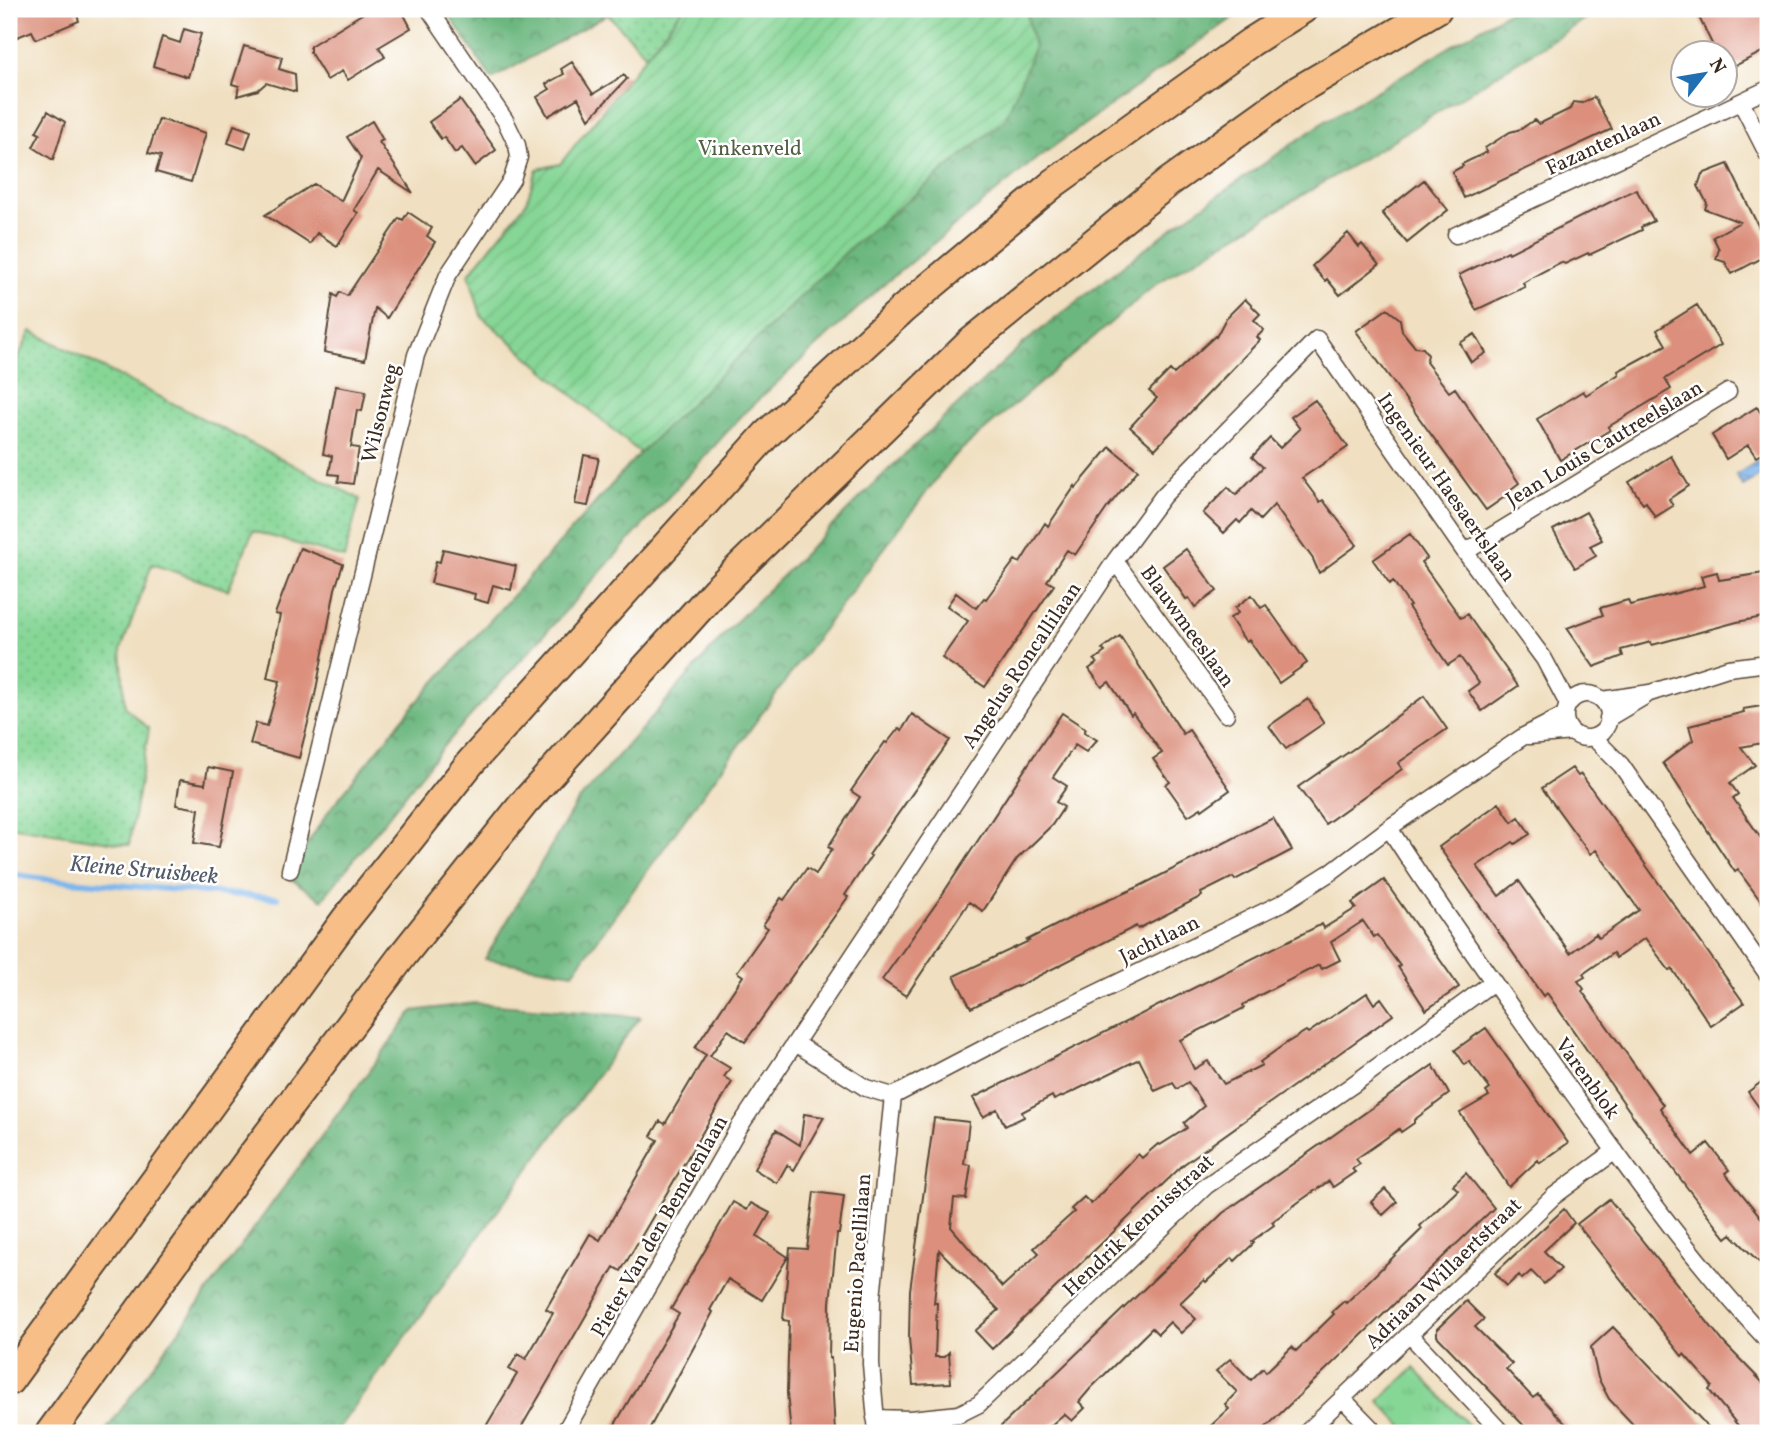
<svg xmlns="http://www.w3.org/2000/svg" width="1777" height="1442" viewBox="0 0 1777 1442" font-family="Vollkorn,serif">
<style>
.grass{fill:url(#grass-dots);stroke:#60805a;stroke-width:2}
.forest{fill:url(#forest-crowns);stroke:#54704e;stroke-width:2}
.park{fill:url(#park-tufts);stroke:#60805a;stroke-width:2}
.garden{fill:url(#garden-furrows);stroke:#60805a;stroke-width:2}
.water{fill:url(#water-waves);stroke:#5c7085;stroke-width:2}
.lines{fill:none;stroke-linecap:round;stroke-linejoin:round}
.stream{stroke:#7cb5ec;stroke-width:6}
.building{fill:#db8f7b}
.minor-casing{stroke:#564536;stroke-width:19}
.motorway-casing{stroke:#564536;stroke-width:32}
.minor{stroke:#fff;stroke-width:16}
.motorway{stroke:#f7be87;stroke-width:28}
.labels{text-anchor:middle;stroke-width:5;stroke-linejoin:round;paint-order:stroke}
.street-label{font-size:21px;fill:#3b2a1e;stroke:#fff}
.park-label{font-size:21px;fill:#525e42;stroke:#fff}
.water-label{font-size:23px;font-style:italic;fill:#525b66;stroke:#fff}
</style>
<defs>
<pattern id="grass-dots" width="8" height="8" patternUnits="userSpaceOnUse" patternTransform="scale(1.75)"><rect width="8" height="8" fill="#86d696"/><path d="M2 2h.1M6 6h.1" fill="none" stroke="#75b881" stroke-width="1.8" stroke-linecap="round"/></pattern>
<pattern id="forest-crowns" width="20" height="18" patternUnits="userSpaceOnUse" patternTransform="scale(1.75)"><rect width="20" height="18" fill="#6cb77f"/><path d="M2 6a3 3 0 1 1 6 0M12 15a3 3 0 1 1 6 0" fill="none" stroke="#5a9567"/></pattern>
<pattern id="park-tufts" width="24" height="20" patternUnits="userSpaceOnUse" patternTransform="scale(1.75)"><rect width="24" height="20" fill="#86d696"/><path d="M3 7l-1-3M5 7V3M7 7l1-3M15 17l-1-3M17 17v-4M19 17l1-3" fill="none" stroke="#75b881"/></pattern>
<pattern id="garden-furrows" width="10" height="10" patternUnits="userSpaceOnUse" patternTransform="scale(1.75)"><rect width="10" height="10" fill="#86d696"/><path d="M-1 1l2-2M0 10L10 0M9 11l2-2" fill="none" stroke="#75b881"/></pattern>
<pattern id="water-waves" width="16" height="10" patternUnits="userSpaceOnUse" patternTransform="scale(1.75)"><rect width="16" height="10" fill="#7cb5ec"/><path d="M0 5q4-4 8 0t8 0" fill="none" stroke="#6793bf"/></pattern>
</defs>
<rect width="100%" height="100%" fill="#fff"/>
<filter id="ink" filterUnits="userSpaceOnUse"><feTurbulence type="fractalNoise" baseFrequency=".0143" numOctaves="2"/><feDisplacementMap in="SourceGraphic" scale="14" xChannelSelector="R" yChannelSelector="G"/><feConvolveMatrix kernelMatrix="1 2 1 2 8 2 1 2 1" color-interpolation-filters="sRGB"/></filter>
<filter id="wash" filterUnits="userSpaceOnUse"><feTurbulence type="fractalNoise" baseFrequency=".00686" numOctaves="4" result="noise"/><feDisplacementMap in="SourceGraphic" scale="28" xChannelSelector="R" yChannelSelector="G"/><feGaussianBlur stdDeviation="1.57" result="paint"/><feColorMatrix in="noise" values="0 0 0 0 0 0 0 0 0 0 0 0 0 0 0 0 0 1.4 0 .05"/><feComposite in="paint" operator="in"/></filter>
<g filter="url(#wash)">
<rect width="100%" height="100%" fill="#f0dfc0"/>
<path class="grass" d="M603,9H683L646,55Z
M31,331L360,499L344,558L253,531L228,590L152,564L121,650L125,707L149,729L129,845L9,826V376Z"/>
<path class="forest" d="M445,9H603L608,14L492,79Z
M1026,9H1245L1036,159L883,285L745,412L447,742L322,900L291,879L298,858L330,809L410,710L640,453L850,248L1005,120L1034,48Z
M1513,9H1601L1387,144L1156,284L953,457L816,639L573,973L485,959L575,805L730,628L886,472L1024,343L1177,224L1324,122Z
M474,1003L640,1017L335,1433H104L413,1011Z"/>
<path class="park" d="M1414,1368L1476,1433H1409L1379,1401Z"/>
<path class="garden" d="M683,9H1026L1034,48L1005,120L850,248L640,453L481,316L469,274L526,203L537,169L560,164Z"/>
<path class="water" d="M1768,455V471L1743,486L1736,475Z"/>
<g class="lines">
<path class="stream" d="M9,874L45,879L277,898"/>
</g>
<g id="blocks">
<path class="building" d="M9,9H75L79,21L36,39L32,31L15,38L9,22Z
M370,9H401L411,28L379,47L385,57L348,80L342,71L327,80L310,52V46Z
M1695,9H1768V49L1729,69L1725,61V52H1720L1717,47L1714,48Z
M184,29L201,34L188,77L153,66L162,37L180,43Z
M244,46L282,57L279,69L295,74L296,92L266,83L258,90L237,96L239,86L232,84Z
M572,62L593,94L624,75L627,79L589,119L578,98L548,116L537,97L550,89L546,84L564,74L561,69Z
M1594,97L1612,129L1464,198L1452,172L1463,166L1462,164L1487,152L1485,148L1510,132L1521,129L1534,120L1539,124L1570,109L1573,102L1582,103Z
M460,100L496,150L475,166L462,148L455,153L444,137L441,139L429,122Z
M48,111L65,122L53,160L33,147L40,134L36,132Z
M159,119L206,133L191,182L156,172L161,156L148,153Z
M372,121L383,140L379,142L413,193L378,170L354,210L358,213L337,246L317,233L310,244L265,215L314,184L341,201L361,158L347,137Z
M234,125L251,131L245,149L228,143Z
M1728,164L1768,246V255L1732,274L1725,262L1716,259L1719,249L1713,237L1740,222L1705,209L1707,203L1698,186L1702,174Z
M1424,180L1448,210L1407,243L1382,213Z
M1636,189L1654,221L1641,227L1642,230L1589,255L1588,253L1565,264L1561,262L1540,273L1523,283L1525,287L1476,310L1459,275L1508,251L1509,253Z
M408,212L432,228L427,236L435,242L387,318L375,308L365,360L324,352L333,294L337,297L340,292L347,296L399,218L403,220Z
M1348,233L1359,247L1362,244L1379,265L1340,295L1327,279L1325,281L1312,266Z
M1245,299L1260,314L1254,320L1264,330L1257,337L1260,340L1155,449L1130,427L1157,398L1149,391L1170,370L1174,374L1215,336L1216,337L1226,318Z
M1697,305L1721,345L1665,379L1671,389L1608,427L1610,430L1560,460L1537,419L1583,391L1586,395L1619,374L1618,371L1666,345L1657,330Z
M1387,309L1400,319L1402,331L1415,347L1423,348L1428,355L1426,362L1449,392L1455,388L1519,483L1506,493V496L1486,510L1356,331Z
M1475,334L1486,353L1471,362L1460,343Z
M336,386L366,391L362,411L357,410L351,447L359,448L353,484L338,482L339,475L329,474L332,456L323,454Z
M1315,400L1348,447L1302,478L1320,502L1323,500L1357,545L1319,573L1313,559L1274,505L1260,520L1251,511L1240,523L1237,520L1224,533L1203,513L1228,487L1236,495L1263,467L1252,457L1270,438L1280,448L1300,429L1291,417Z
M1757,407L1768,425V450L1756,457L1748,445L1726,459L1712,435Z
M1110,447L1138,470L1107,508L1075,555L1067,550L1047,581L1054,585L985,687L942,658L968,621L947,606L956,593L976,608L984,598L986,599L1015,560L1020,563L1045,523L1048,526L1075,486L1076,488Z
M584,455L599,458L588,506L575,504Z
M1671,456L1689,486L1669,499L1673,506L1655,517L1646,502L1643,504L1629,482Z
M1586,512L1602,540L1590,546L1596,556L1575,568L1553,530Z
M1410,534L1427,558L1421,562L1461,618L1467,614L1518,686L1482,711L1468,691L1479,683L1460,657L1448,665L1408,607L1410,606L1393,581L1390,584L1373,560Z
M300,548L343,564L335,589L315,695L299,758L250,744L256,723L267,726L280,681L267,678L280,615L275,614Z
M443,549L516,566L511,590L493,585L488,603L474,599L475,594L431,583L436,561L440,562Z
M1186,549L1217,591L1195,607L1189,598L1186,599L1163,566Z
M1717,572L1719,580L1764,573L1768,597V616L1737,622L1652,645L1651,642L1621,650L1623,656L1594,667L1567,628L1603,615L1600,608L1628,600L1630,605L1704,586L1701,576Z
M1252,595L1261,608L1266,605L1307,663L1279,683L1249,640L1246,642L1230,618L1238,613L1235,608Z
M1120,636L1183,734L1189,730L1230,790L1202,810L1201,808L1188,816L1166,785L1170,782L1153,759L1162,753L1133,713L1131,715L1109,682L1102,687L1089,669L1097,663L1094,660L1105,652L1102,649Z
M1424,696L1447,729L1398,763L1402,769L1325,824L1298,787L1356,747Z
M1308,699L1324,723L1286,749L1269,726Z
M1768,705V742L1741,747L1755,765L1730,783L1738,794L1733,798L1761,838L1768,833V911L1738,870L1735,872L1663,763L1693,740L1689,726L1744,712L1743,709Z
M1062,713L1086,729L1084,732L1097,740L1086,752L1075,745L1053,777L1067,786L1056,802L1064,807L1052,825L1017,859L983,911L969,902L906,996L882,980L938,901Z
M912,714L950,740L869,855L871,856L845,895L848,897L745,1042L728,1030L710,1056L730,1068L724,1077L732,1082L621,1271L614,1267L518,1433H482L517,1374L509,1369L518,1354L526,1359L527,1357L553,1313L546,1309L590,1234L600,1240L658,1140L651,1136L660,1121L665,1124L706,1055L695,1048L743,976L737,972L768,928L763,925L781,898L784,900L807,868L816,874L832,849L828,847L860,797L851,791L885,742L887,743L899,728L902,730Z
M208,767L233,772L219,847L194,843L199,809L176,805L180,780L205,784Z
M1572,768L1578,776L1581,774L1744,1003L1711,1026L1672,969L1669,970L1645,938L1616,958L1613,953L1583,974L1585,977L1578,981L1584,989L1582,991L1663,1105L1660,1108L1693,1155L1708,1143L1729,1170L1725,1173L1768,1226V1271L1731,1234L1726,1238L1704,1210L1633,1116L1547,993L1543,996L1439,847L1499,803L1512,822L1519,817L1530,834L1515,844L1513,842L1477,866L1499,896L1519,881L1570,953L1596,934L1599,938L1639,910L1596,850L1590,854L1542,788Z
M1273,818L1292,850L1235,880L1233,877L1201,893L1202,896L1138,929L1136,926L1017,987L1016,986L971,1008L954,976L1029,941L1027,940L1088,909L1138,887Z
M1384,880L1459,987L1426,1010L1398,967L1400,966L1377,935L1374,937L1363,921L1331,942L1340,960L1322,969L1319,965L1258,996L1243,1005L1244,1008L1180,1040L1194,1069L1208,1061L1224,1084L1262,1065L1260,1062L1285,1044L1306,1031L1308,1033L1367,993L1374,1004L1381,998L1393,1015L1184,1164L992,1349L975,1331L999,1310L939,1250L934,1303H937L935,1357H944L949,1352L951,1383L913,1385L909,1338L910,1290L934,1118L969,1122L964,1164L971,1165L966,1199L954,1198L951,1227L1002,1287L1039,1253L1034,1248L1074,1212L1071,1209L1084,1197L1091,1204L1138,1154L1142,1158L1158,1144L1160,1145L1187,1128L1184,1123L1204,1106L1188,1082L1177,1089L1173,1083L1155,1091L1139,1059L1070,1093L1054,1100L1052,1096L1022,1112L1024,1117L1005,1126L997,1109L983,1117L973,1098L1322,924L1324,928L1356,908L1352,903Z
M1486,1028L1568,1143L1540,1163L1538,1160L1509,1187L1460,1113L1489,1096L1486,1092L1490,1089L1469,1061L1465,1065L1455,1050Z
M1433,1065L1449,1094L1414,1120V1123L1401,1132L1399,1129L1356,1159L1360,1164L1352,1169L1355,1172L1333,1187L1329,1181L1300,1201L1272,1222L1274,1225L1252,1241L1254,1243L1235,1261L1232,1258L1206,1282L1204,1280L1180,1303L1196,1319L1181,1333L1170,1322L1158,1334L1152,1328L1090,1389L1079,1402L1085,1408L1072,1421L1064,1414L1042,1433H994L1223,1213Z
M1768,1077V1120L1748,1092Z
M804,1114L824,1117L794,1170L787,1165L777,1183L754,1169L776,1130L800,1145Z
M1466,1173L1494,1208L1260,1433H1203L1229,1409L1225,1404L1237,1392L1216,1371L1230,1359L1251,1380L1263,1368L1266,1372L1292,1347L1296,1351L1334,1314L1332,1312L1344,1301L1346,1303L1422,1229L1420,1226L1458,1190L1453,1185Z
M1385,1189L1397,1202L1383,1215L1371,1202Z
M814,1192L844,1196L839,1234H837L830,1303L829,1358H831L835,1433H791L787,1393L789,1321L783,1320L789,1258L790,1248L807,1249Z
M1609,1199L1725,1344L1768,1388V1433H1744L1709,1390L1712,1386L1684,1354L1682,1356L1577,1224Z
M733,1202L747,1210L751,1203L770,1213L757,1236L788,1257L762,1300L728,1279L710,1310L713,1312L647,1433H610L679,1314L671,1309Z
M1564,1209L1574,1223L1544,1251L1561,1269L1544,1284L1531,1271L1522,1279L1519,1275L1507,1286L1495,1273Z
M1466,1301L1484,1319L1475,1327L1512,1364L1506,1369L1533,1398L1538,1394L1574,1433H1531L1437,1336V1329Z
M1613,1327L1671,1388L1714,1433H1641L1609,1399L1598,1378L1591,1347Z"/>
</g>
</g>
<g filter="url(#ink)">
<use href="#blocks" fill-opacity="0" stroke="#564536" stroke-width="2"/>
<g class="lines">
<g class="minor-casing">
<path id="minor" d="M1741,102L1768,155
M1456,235L1768,89
M1465,552L1728,392
M1115,561L1226,714
M1565 716a22 22 0 1 1 44 0a22 22 0 1 1-44 0Z
M1602,700L1650,693L1728,668L1768,663
M1608,718L1645,696
M1529,736L1572,732
M1593,737L1621,765L1768,975
M1389,828C1449,921 1513,1010 1577,1099C1637,1182 1697,1266 1768,1341
M290,870L416,355L448,275L512,179L519,157L517,145L505,120L429,9
M795,1043L866,1088L893,1096L1002,1039L1282,903L1331,872L1389,828L1524,736L1565,715
M1409,1334L1502,1433
M1342,1398L1376,1433
M875,1418L910,1419L959,1414L979,1404L1206,1186L1351,1086L1493,982
M564,1433L738,1129L1115,561L1163,496L1317,339L1465,552L1544,659L1568,704
M877,1433L871,1364L872,1298L893,1096
M1306,1433L1554,1196L1615,1151"/>
</g>
<g class="motorway-casing">
<path id="motorway" d="M9,1381L346,919L471,762L767,434L903,309L1054,183L1251,42L1303,9
M50,1433L254,1153L403,955L524,803L715,591L970,343L1169,182L1295,92L1437,9"/>
</g>
<use href="#minor" class="minor"/>
<use href="#motorway" class="motorway"/>
</g>
</g>
<g class="labels">
<g class="street-label">
<text transform="translate(1603 143) rotate(-25)" y="7">Fazantenlaan</text>
<text transform="translate(380 413) rotate(-76)" y="7">Wilsonweg</text>
<text transform="translate(1604 443) rotate(-31)" y="7">Jean Louis Cautreelslaan</text>
<text transform="translate(1447 487) rotate(55)" y="7">Ingenieur Haesaertslaan</text>
<text transform="translate(1188 626) rotate(54)" y="7">Blauwmeeslaan</text>
<text transform="translate(1021 665) rotate(-56)" y="7">Angelus Roncallilaan</text>
<text transform="translate(1159 939) rotate(-26)" y="7">Jachtlaan</text>
<text transform="translate(1588 1078) rotate(54)" y="7">Varenblok</text>
<text transform="translate(1138 1225) rotate(-43)" y="7">Hendrik Kennisstraat</text>
<text transform="translate(659 1226) rotate(-60)" y="7">Pieter Van den Bemdenlaan</text>
<text transform="translate(857 1263) rotate(-86)" y="7">Eugenio Pacellilaan</text>
<text transform="translate(1443 1273) rotate(-44)" y="7">Adriaan Willaertstraat</text>
</g>
<g class="park-label">
<text x="750" y="155">Vinkenveld</text>
</g>
<g class="water-label">
<text transform="translate(144 869) rotate(5)" y="8">Kleine Struisbeek</text>
</g>
</g>
<rect width="1777" height="1442" fill="none" stroke="#fff" stroke-width="35"/>
<g transform="translate(1704 74) rotate(59)"><circle r="33" fill="#ffffff" stroke="#b1aaa5" stroke-width="2"/>
<path d="M0-5L12 26L0 18L-12 26Z" fill="#1f6fb2"/>
<text y="-10" font-size="19" font-weight="bold" text-anchor="middle" fill="#3b2a1e">N</text>
</g>
</svg>
